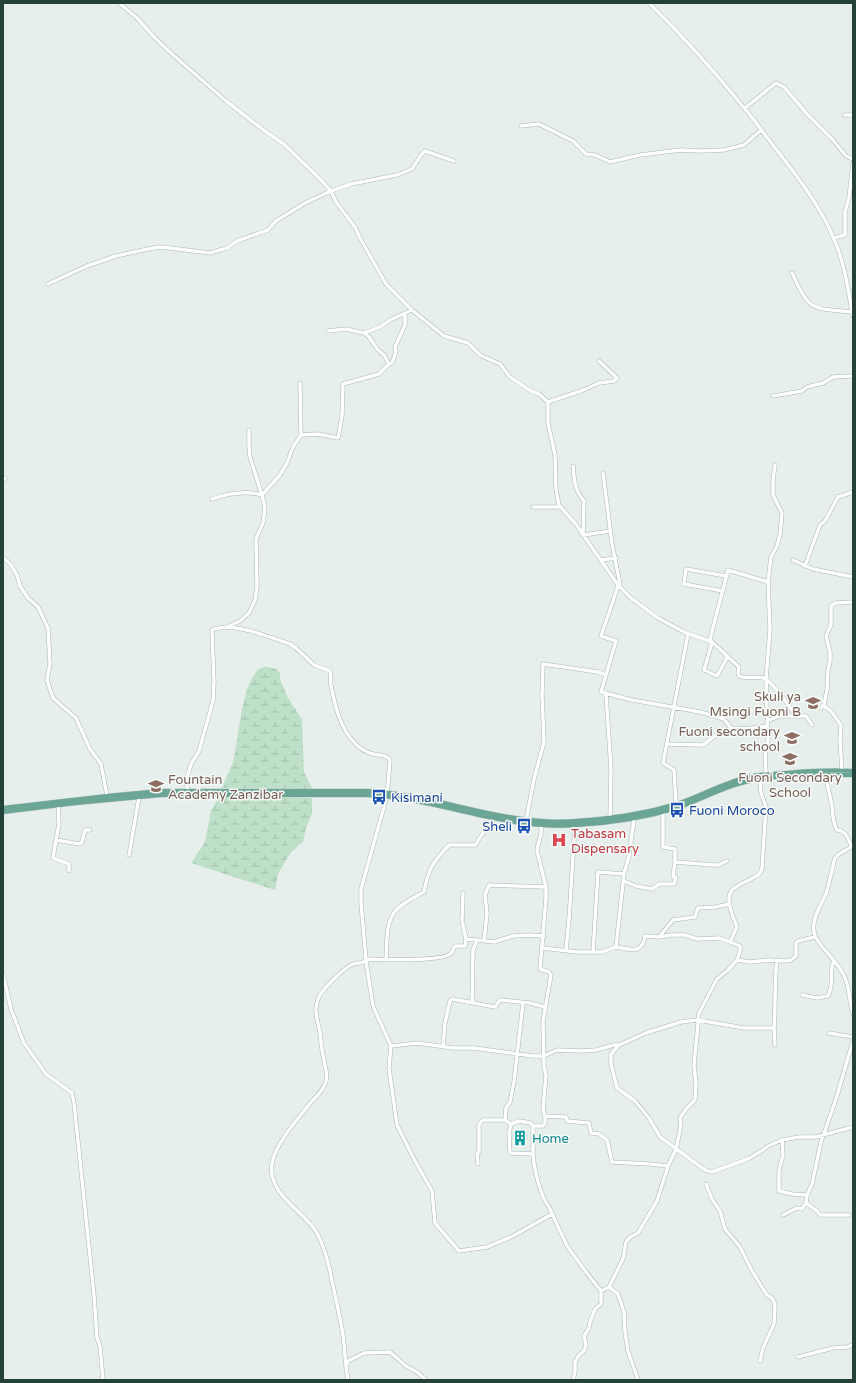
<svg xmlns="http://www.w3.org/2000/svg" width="856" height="1383" viewBox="0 0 856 1383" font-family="'Varela Round',sans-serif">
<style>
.wetland{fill:url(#wetland-marsh)}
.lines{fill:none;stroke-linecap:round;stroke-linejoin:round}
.minor-casing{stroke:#a8b8b2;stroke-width:4.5}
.major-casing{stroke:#c2cac8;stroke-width:5}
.minor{stroke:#fff;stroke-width:3.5}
.major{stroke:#6aa596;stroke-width:4}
.labels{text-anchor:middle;stroke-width:3;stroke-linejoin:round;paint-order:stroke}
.education-label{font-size:13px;fill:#785e54;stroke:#f7fbf9;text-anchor:end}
.transit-label{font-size:13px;fill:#164399;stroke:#f7fbf9;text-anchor:start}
.health-label{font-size:13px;fill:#be3a42;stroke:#f7fbf9;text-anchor:start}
.culture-label{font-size:13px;fill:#0d838f;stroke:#f7fbf9;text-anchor:start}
</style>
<defs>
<pattern id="wetland-marsh" width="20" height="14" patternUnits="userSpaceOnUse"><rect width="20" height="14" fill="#bfe0c8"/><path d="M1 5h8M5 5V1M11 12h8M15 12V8" fill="none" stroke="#a4c1ad"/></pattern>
</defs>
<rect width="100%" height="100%" fill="#e6efeb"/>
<path class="wetland" d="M268,667L276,669L280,673V679L287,696L302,720L304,772L313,790L222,788C225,779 230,771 233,762C239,741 241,679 261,668C263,667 265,667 268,667Z
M219,796L312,798V814L306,828L303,842L291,852L278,874L275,890L191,863L205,842L211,811Z"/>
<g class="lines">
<g class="minor-casing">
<path id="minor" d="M119,3L137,18L155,38L172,54L226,101L262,129L285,145L321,180L331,191L336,202L355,227L360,238L386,284L412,310L444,336L468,343L480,355L500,364L510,377L531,391L539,394L548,402V423L555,455L556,490L559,505L564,511L575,523L618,585L631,598L658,618L684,632L712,642L739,667L738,673L739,676C745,679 756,676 764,678C772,681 791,709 797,716H806L812,725
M649,3C683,36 715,72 745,109C754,119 761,130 769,140C793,171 819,203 834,239C845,264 848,290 853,316
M745,108L776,83L784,87L807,114L833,140L846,156L853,159
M844,115H853
M521,126L539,124L573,141L586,154L595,155L610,162L640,155L681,150L700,151L724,150L744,145L761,130
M834,238L845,235V212L849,198L853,163
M792,273C810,312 811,308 852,312
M48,284L87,266L116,256L148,249L159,247L170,248L210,253L227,248L237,241L268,230L276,221L305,203L331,191L351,184L397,175L412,169L421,155L425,151L454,161
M328,331L346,329L364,333L380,327L390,320L412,310
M389,364H390L392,363L396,352L395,347L405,325V313
M300,383L301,435
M773,396L802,391L807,387L823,383L833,377L853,376
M548,402L581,391L599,383L614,381L617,378L599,361
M573,466C574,479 575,491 584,501L583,535L611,531
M603,473L612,544L620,584L618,585L616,592L601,636L616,641L601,692L632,700L700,712L724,719L731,728
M3,481L5,478
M212,499C229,493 245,490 262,495L280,475L287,463L293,447L301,435L318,434L338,438L342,416L343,384L379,374L389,364L384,355L378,350L369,337L364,333
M533,507H561
M3,557L11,565L17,575L20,586L28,598L38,607L48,628L50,664L47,680L53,698L76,718L90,749L101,764L107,796
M601,560L616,558
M793,560L813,569L853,577
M805,566L820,525L825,521L838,497L853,492
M723,591L684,584L686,569L726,576
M229,626L240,621L249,613L255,600L257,587L256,539L263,523L265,508L262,495L250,457L249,447V430
M728,656L717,676L704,670L711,646L712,642L710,639L728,570L768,582
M606,694L611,769L610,818
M824,706L831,711L841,725L840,740L842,771
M821,708L824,704L827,690L828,670L830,661V652L826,636L831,625V606L835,603L853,602
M767,721L779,716H797
M667,744L703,745L716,735L731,728L745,729L767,726
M766,774L765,749L768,742L766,679L770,629L768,582L771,557L777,546L780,535L782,513L773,495V480L775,465
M826,775C827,784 829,792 831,801C834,812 831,820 837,830C845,830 849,839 851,846
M188,791L186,782L191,764L199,751L213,701L214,682L212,630C232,621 269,637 290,644L296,648L314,665L330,671C332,677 330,681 331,686C335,705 340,729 355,743C359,748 366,752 373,754C379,756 386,754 390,760L387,796L361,889V903L366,960C363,964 358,962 353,964C345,967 324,988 320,995C312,1009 318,1020 320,1033C321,1042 322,1052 324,1060C325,1067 328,1074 326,1081C324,1089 318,1095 312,1101C300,1116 274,1145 272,1164C267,1194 304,1211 317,1233C325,1248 329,1264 332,1281C336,1299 340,1317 343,1335C345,1350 345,1365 348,1380
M676,804L674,770L663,763L688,634
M663,812V847L675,849V862
M526,821L534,779L544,742L542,695L543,664L598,672L606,675
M56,840L59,824L58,805
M853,846L839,854L835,858C832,869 830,880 827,891C822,904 808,923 816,938C824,952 839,962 845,978C850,988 849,1002 853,1014
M129,855L139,797
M69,871V864L53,858L56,840L80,844L82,842L85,830H90
M624,881L636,886L652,889L659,884H674L676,877H673L675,862L714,865H718L727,861
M463,893L462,921L466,939
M659,937L671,935H685L697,939L719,938L730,942
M477,940L466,939L465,946H455C453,949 453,953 450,954C442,961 383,960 370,959L366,961L373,1006L391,1046L418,1043L453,1048H474L533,1056H544L557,1050L580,1051L596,1050L614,1045H619L646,1033L681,1022L698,1020L744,1028H774C776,1005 774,982 777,960
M484,941L487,913L485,895L489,885L546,887
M616,947C631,949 642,955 645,936L659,937L673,920L695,917L698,908L715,907L730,904
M542,948L577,952H602L616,947L624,874L629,856L634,819
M566,950L569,920L575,825
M593,952L598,872L624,874
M386,960C387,944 385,921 397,909C404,902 415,897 424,892C428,869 433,862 449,845H476C479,835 489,828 495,818
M737,960L750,962L768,960L785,961L791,960L796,956V943L798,941L815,937
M3,974L11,1009L24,1043L46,1074L72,1093L74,1103L94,1295L97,1338L100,1346L103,1380
M802,995L817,998L828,996C835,983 828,972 834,961
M472,1002L473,950L477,940L494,942L513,936L529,935L544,936
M523,1003L514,1082L510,1102L506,1108L505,1120L511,1124L509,1133L510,1153L533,1154V1126H543L545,1123V1116L543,1109L546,1075L544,1067L543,1021L551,975L549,972L540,969L546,898V887L537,851C537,841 543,837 541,826
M774,1028L775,1045
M829,1033L853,1037
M619,1045L611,1054V1064L617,1088L635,1101L649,1118L660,1137L705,1170L712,1172L748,1159L763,1150L768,1146L782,1140L799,1137H815L853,1127
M391,1046L389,1068L397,1125L415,1161L432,1191L435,1223L459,1251L487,1247L513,1236L552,1214
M443,1046L445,1023L450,1001L452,999L495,1007L500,1000L530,1003L545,1007
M545,1116L566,1117L567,1121L589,1123L591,1133L599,1134L607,1140L612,1162L650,1164L668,1166L676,1149L681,1125L680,1118L686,1109L695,1100L696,1084L694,1065L699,1013L717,979L728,970L737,960L740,951V946L730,942L737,927C734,918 724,900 732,890C737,885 746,882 751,879C757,876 761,874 762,868L766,807L761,793L760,779
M511,1124L519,1121L531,1123L533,1126
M782,1140L783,1155L779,1171V1191L792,1194L807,1195
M533,1154C534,1168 540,1196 549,1207L567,1246L586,1272L601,1291L609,1287L618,1294L624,1312L625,1332L628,1351L638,1380
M478,1164L477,1153L479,1152V1124L483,1120H505
M706,1184L712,1199L720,1211L725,1229L740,1247L752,1271L767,1295L772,1298L775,1304L774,1324L763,1348L760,1361
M806,1203L817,1211L820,1215H849
M783,1215L797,1208L802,1209L806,1203L807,1195L812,1184L821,1142L836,1099L853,1041
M609,1287L623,1259L626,1242L630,1237L638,1233L657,1201L668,1166
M798,1357L833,1348L847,1347L853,1345
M346,1366L348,1361L364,1353L390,1352L406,1366L417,1372L426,1380
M573,1380L575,1372V1362L579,1355L584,1351L586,1345L584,1336L589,1328L590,1322L595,1309L601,1304V1291"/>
</g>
<g class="major-casing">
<path id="major" d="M3,808L107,796L160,791H367C438,794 505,827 576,821C610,819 644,814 677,804C701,796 723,783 748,777C760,774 774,774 787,773C809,771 831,770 853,771
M3,812L76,803L161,795H367C438,798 505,831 576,825C610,823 644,818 677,808C701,800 726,785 750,781C784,774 819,775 853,775"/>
</g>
<use href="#minor" class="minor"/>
<use href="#major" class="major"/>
</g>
<defs>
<g id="school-bare" transform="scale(1.2)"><path d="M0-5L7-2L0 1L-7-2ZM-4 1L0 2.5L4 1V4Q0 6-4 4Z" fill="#8d6e63" stroke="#f7fbf9" stroke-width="2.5" paint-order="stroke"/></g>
<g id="bus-bare" transform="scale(1.2)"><path d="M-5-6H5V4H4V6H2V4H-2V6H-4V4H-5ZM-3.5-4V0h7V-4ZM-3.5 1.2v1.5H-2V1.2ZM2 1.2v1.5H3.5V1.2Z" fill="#1a4fb4" stroke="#f7fbf9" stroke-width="2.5" paint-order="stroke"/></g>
<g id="hospital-bare" transform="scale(1.2)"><path d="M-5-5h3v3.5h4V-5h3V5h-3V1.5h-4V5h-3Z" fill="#e0444e" stroke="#f7fbf9" stroke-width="2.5" paint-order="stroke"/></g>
<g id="building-bare" transform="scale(1.2)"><path d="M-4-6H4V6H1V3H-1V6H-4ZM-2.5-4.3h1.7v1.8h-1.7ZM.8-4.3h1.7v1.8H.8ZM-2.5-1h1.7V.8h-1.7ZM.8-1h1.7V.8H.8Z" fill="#0f9aa8" stroke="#f7fbf9" stroke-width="2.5" paint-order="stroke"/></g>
</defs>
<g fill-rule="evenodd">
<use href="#school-bare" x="813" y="703"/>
<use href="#school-bare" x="792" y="738"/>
<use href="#school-bare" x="790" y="759"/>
<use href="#school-bare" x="156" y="786"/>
<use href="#bus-bare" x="379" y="797"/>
<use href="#bus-bare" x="677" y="810"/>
<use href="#bus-bare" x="524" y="826"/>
<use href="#hospital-bare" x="559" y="840"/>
<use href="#building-bare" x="520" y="1138"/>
</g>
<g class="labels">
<g class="education-label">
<text x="801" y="701">Skuli ya<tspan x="801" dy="15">Msingi Fuoni B</tspan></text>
<text x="780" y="736">Fuoni secondary<tspan x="780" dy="15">school</tspan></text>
<text x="790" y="782" text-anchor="middle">Fuoni Secondary<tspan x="790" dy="15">School</tspan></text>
<text x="168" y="784" text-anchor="start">Fountain<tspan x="168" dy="15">Academy Zanzibar</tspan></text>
</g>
<g class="transit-label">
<text x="391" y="802">Kisimani</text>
<text x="689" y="815">Fuoni Moroco</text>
<text x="512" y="831" text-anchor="end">Sheli</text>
</g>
<g class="health-label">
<text x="571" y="838">Tabasam<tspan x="571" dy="15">Dispensary</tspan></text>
</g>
<g class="culture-label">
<text x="532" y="1143">Home</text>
</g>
</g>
<rect width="856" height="1383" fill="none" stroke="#24423a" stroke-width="8"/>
</svg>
